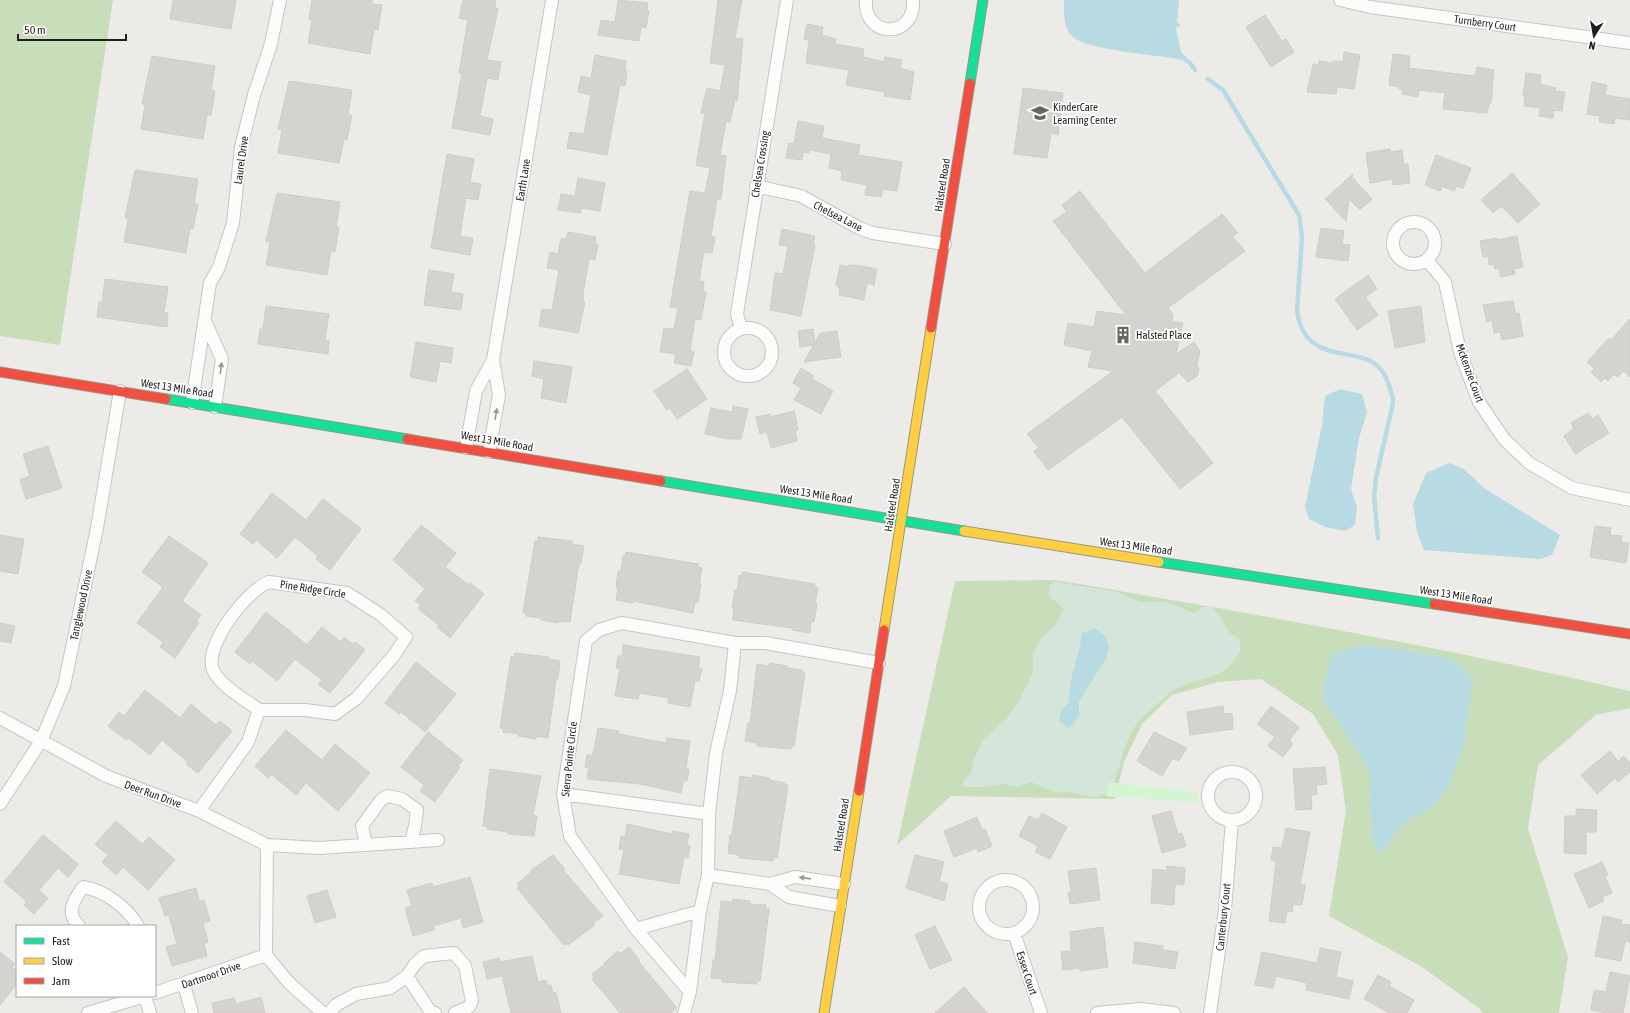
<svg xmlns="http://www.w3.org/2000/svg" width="1630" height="1013" viewBox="0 0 1630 1013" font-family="'Asap Condensed',sans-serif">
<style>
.forest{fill:#c8deba}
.wetland{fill:#d4e5da}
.park{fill:#d3f5d3}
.water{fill:#b8dbe3}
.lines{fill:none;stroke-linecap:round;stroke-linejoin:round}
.stream{stroke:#b8dbe3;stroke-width:4.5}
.building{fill:#d5d3d0;stroke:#d0ccc8}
.street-casing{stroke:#c6c5c3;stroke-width:14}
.fast-casing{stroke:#97977e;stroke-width:11}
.slow-casing{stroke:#97977e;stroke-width:11}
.jam-casing{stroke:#97977e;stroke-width:11}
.street{stroke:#fcfcfb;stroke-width:12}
.fast{stroke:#16e098;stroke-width:9}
.slow{stroke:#ffcf43;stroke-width:9}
.jam{stroke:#f24e42;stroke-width:9}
.oneway{fill:#999998}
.labels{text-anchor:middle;stroke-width:3.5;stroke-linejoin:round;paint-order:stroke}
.street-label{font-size:11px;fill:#1f1f1f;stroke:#fff}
.poi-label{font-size:11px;fill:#1f1f1f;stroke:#fff;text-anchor:start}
</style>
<rect width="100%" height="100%" fill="#edebe7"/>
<path class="forest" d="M0,0H113L60,345L0,336Z
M1055,580C1247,612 1440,647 1630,691V708L1596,715L1538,765L1528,828L1568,957L1559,1013H1482L1480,1009L1422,967L1329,916L1346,811L1338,755L1313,714L1261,679L1218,682L1172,695L1142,724L1124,762L1115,799L951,796L897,845L955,581Z"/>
<path class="wetland" d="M1055,582L1118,592L1140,602H1166L1194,613L1202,607H1213L1231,634L1239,639L1241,649C1225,684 1200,674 1172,691C1169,693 1141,719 1138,722C1122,744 1121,770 1109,793L1095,797L1070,792H1055L1031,782L1017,787L1004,784L983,787H963L964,780L971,773L975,757L983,740L1006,719L1019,701L1033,673V655L1038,643L1046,633L1056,625L1064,609L1049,596V586Z"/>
<path class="park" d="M1109,782L1198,792V803L1106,796Z"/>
<path class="water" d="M1064,0H1179L1177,22L1181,25L1176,28L1181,52L1191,62L1189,64C1185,62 1182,59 1178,59C1158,55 1082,50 1071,35C1063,25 1064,12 1064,0Z
M1340,389L1362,394L1367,413L1359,438L1351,489L1357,507L1355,525L1345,531L1325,527L1309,519L1305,507L1322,425L1325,396Z
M1450,463L1464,469L1484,488L1560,535L1552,555L1540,559L1424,550L1417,532L1413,504L1426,473Z
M1095,628L1105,636L1109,646L1106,659L1079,701V716L1069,729L1059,720L1061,711L1069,702C1068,678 1080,656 1082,633Z
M1370,645L1448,658L1454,661L1473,680L1464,743L1448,787L1432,808L1406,821L1380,854C1367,838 1372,796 1370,775C1368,766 1330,706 1322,700L1325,680L1332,655L1344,650Z"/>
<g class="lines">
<path class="stream" d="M1190,63L1195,70
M1208,79L1223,90L1299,215L1302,237L1297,311C1307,375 1370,336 1387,380C1390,388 1393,394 1393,403L1376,478L1374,496L1378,538"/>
</g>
<path class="building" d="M173,0H236L231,29L170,19Z
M312,0H372V4L382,5L378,30L374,29L370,54L308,43L312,20L309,19Z
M463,0H496L495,8L498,9L487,60L501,62L498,80L487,78L480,116L493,119L490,135L452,128L462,73H459L468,20L459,18Z
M618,0L648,3L647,11H649L646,28L641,27L639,41L598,35L601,20L615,22Z
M718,0H742L735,38L743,39L737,101L735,100L730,122L726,121L720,155L726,156L721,199H717L711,236L715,237L712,253L704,252L699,281L704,282L703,292H706L701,320L695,319L690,351L694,352L691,366L674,363L676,354L660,352L664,328L674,329L678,308L670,307L690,191L705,193L710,168L696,165L705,113H701L707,88L720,91L725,65L710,63Z
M1265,15L1282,41L1286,39L1294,52L1271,67L1246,27Z
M807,24L823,27L822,35L836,39L835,44L864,49L863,57L884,62L885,57L902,60L900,68L914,72L910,100L884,96L885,92L846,85L849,70L806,63L809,40L804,39Z
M1344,52L1360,55L1354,89L1337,87L1336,94L1307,92L1313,64L1319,65V61L1333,63V61L1343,62Z
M1393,54L1410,56L1409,68L1475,76L1477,67L1494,70L1491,103L1489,102L1487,113L1443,109L1445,93L1419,90L1418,97L1402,94L1403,90L1399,89V87L1389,85Z
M595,55L626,61L625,71H627L625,86L620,85L607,155L567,148L570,132L584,134L591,95L578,92L581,76L591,78Z
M152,56L215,66L211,90L215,91L211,115H207L203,139L141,129L145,105L142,104Z
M1526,73L1541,75L1540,84L1556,88L1555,91L1565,92L1562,111L1554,110L1553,118L1539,116L1540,108L1524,106L1525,96H1523Z
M289,81L352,90L348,115H352L347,140L344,139L339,163L278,153L282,130L278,129Z
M1592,82L1607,85L1605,95L1630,99V120L1615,118L1614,124L1599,122L1600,116L1587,114Z
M1023,88L1063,93L1058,135L1051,133L1047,158L1014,154Z
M798,121L824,126L822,138L860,145L858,155L902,162L897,191L883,189L881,197L865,195L867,185L841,180L842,171L829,168L831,154L810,150L809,153L803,152L802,160L786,158L789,143L794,144Z
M1390,149V152L1402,150L1404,164H1408L1410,183L1393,185L1392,179L1370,183L1366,153Z
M447,154L474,159L470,182L481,184L478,200L466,198L460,236L473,238L470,255L431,248Z
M1436,155L1471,168L1463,188L1456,186L1454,191L1442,186L1440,191L1425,185Z
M135,170L198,179L194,204H198L193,229L190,228L186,253L124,242L128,219L125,218Z
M1512,173L1540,204L1518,223L1501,206L1493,213L1481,200Z
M1353,174L1352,177L1372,199L1360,210L1349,199L1346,221L1325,199Z
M578,178L605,183L600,211L581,208L580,213L558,210L561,194L575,196Z
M1080,191L1145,273L1222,214L1238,233L1232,236L1245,251L1168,308L1173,315L1172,321L1183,323L1176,354L1194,342L1200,351L1197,366L1199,369L1197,376L1188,382L1179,373L1155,391L1213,463L1180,489L1122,417L1048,470L1034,451L1039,448L1027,434L1113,371L1088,367L1092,351L1064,345L1068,323L1094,327L1097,311L1126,315L1053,221L1067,212L1062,205Z
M277,193L340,202L336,227H339L335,252L331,251L327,275L266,265L270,242L266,241Z
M1321,228L1344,231L1342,244L1350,245L1348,261L1316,257Z
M782,229L815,236L813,244L815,245L801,316L770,310L775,273L783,274L788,246L779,245Z
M568,232L596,237L595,244H598L595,260L589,259L583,294V302H585L578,333L539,326L542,309L552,310L559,270L547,268L550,252L558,254L561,239H566Z
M1517,236L1523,267L1514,269L1515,274L1501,277L1499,268L1495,269L1494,264L1489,265L1488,256L1483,257L1480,241L1497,238L1498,240Z
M840,265L849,267V265L862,266L877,269L874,285L867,283L864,300L839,295L840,289L836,285Z
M429,270L454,274L451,292L463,294L461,310L424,305Z
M1368,275L1377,289L1365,297L1378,315L1357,330L1335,299Z
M105,279L168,287L164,313H168L167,327L97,317L99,302H102Z
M1513,301L1516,314L1519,313L1523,336L1502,340L1500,332L1494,333L1492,320L1487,322L1483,305Z
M266,306L329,314L325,340L329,341L328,354L258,344L260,329H263Z
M1421,306L1425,342L1395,348L1388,311Z
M1630,319V377L1623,371L1618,377L1614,374L1608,381L1605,378L1601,382L1591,372L1594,369L1587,362L1609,338L1611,340Z
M813,329L815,343L820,333L837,331L841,357L804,362L814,345L800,347L798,331Z
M416,342L453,348L451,363L440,361L436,382L410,377Z
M534,361L572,367L566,403L541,398L544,379L532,376Z
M801,368L814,376L812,379L833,391L821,414L794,400L801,388L793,383Z
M687,369L707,399L677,419L670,408L667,410L654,391Z
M733,406L748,409L741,439H728L705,434L711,408L732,412Z
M794,411L798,430L795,431L797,441L771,448L767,432L760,434L756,417L770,414V417Z
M1588,413L1592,419L1598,415L1609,433L1575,454L1564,436L1574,429L1571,423Z
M48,446L62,488L26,499L20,480L30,476L23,454Z
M272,493L306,520L323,499L361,529L330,570L316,559L318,556L295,537L277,558L256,540L253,544L240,534Z
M421,525L456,553L445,567L469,585L470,583L484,594L450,638L437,627L439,625L418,609L421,605L415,601L425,589L393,560Z
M1595,526L1611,528L1610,535L1622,536L1621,542L1629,543L1626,563L1590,557Z
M0,535L24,539L18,574L0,571Z
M169,536L208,563L182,601L201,615L196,621L199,622L175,658L160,647L163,642L137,623L163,587L142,572Z
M538,537L572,541V544L584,546L581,563H579L570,622L559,621L558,623L541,620V618L526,616V613L523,612L535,541H538Z
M626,552L698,564V567L702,568L699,584H701L698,602H695L693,613L633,601V603L616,600L618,588H616L618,571H621L623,556H625Z
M742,572L815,584L814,587L818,588L815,603L817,604L814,622H811L810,633L792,630V628L733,620L734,608H732L735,590L737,591L739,575L742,576Z
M266,612L307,645L322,627L341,642L344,638L353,644L355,642L365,650L330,693L318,684L322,680L295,659L277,681L252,661L250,664L235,652Z
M0,623L15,626L11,643L0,641Z
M623,645L700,657L698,669H702L699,681H695L690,707L668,703L669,698L639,693L638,699L615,696L620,668H616L618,656H622Z
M515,653L549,657V659L560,661L558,679H556L548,738L536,736V739L518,736L519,734L503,732L504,729L500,728L511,656L514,657Z
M416,662L456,694L425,732L401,712L399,714L385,703Z
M770,663L787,666V668L802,670V673H805L794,746L792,745L791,749L757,746V743L745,741L748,723L750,724L757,664L769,666Z
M145,690L180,718L191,704L216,725L220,721L232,731L198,773L186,764L188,762L162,740L150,755L129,738L126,740L108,726L119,712L124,716Z
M1223,706L1224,714L1232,713L1233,729L1190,735L1187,712Z
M1271,706L1299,727L1289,741L1293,744L1283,757L1268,746L1275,737L1257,724Z
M598,728L619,731L618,734L666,743L667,738L690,741L686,769H689L687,781H683L681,793L640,784L587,779L589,768L585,767L587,755H593Z
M286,730L322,760L335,744L370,773L338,811L306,783L296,795L271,774L268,778L255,766Z
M428,732L463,760L458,766L460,767L435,802L420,791L424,785L401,767Z
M1154,732L1187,748L1179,761L1173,758L1162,776L1137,761Z
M1610,751L1618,761L1624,756L1630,763V772L1618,782L1615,778L1597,794L1581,775Z
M1325,767L1327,784L1316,785L1317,794L1311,795L1312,809L1296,810L1293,769Z
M490,769L541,776L533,815L537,816L534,836L508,834V832L487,829L488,827L483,826Z
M752,775L769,778V780L785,783L784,785H788L777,858L774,857L773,861L739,858V855L728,853L730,835L732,836L740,776L752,778Z
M1576,809L1597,810L1596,832H1586V854L1564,853L1565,816H1576Z
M1171,811L1178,834L1182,833L1186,846L1162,853L1152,816Z
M1042,813L1067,827L1050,859L1035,852L1038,846L1019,836L1029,816L1038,820Z
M977,817L982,830L985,829L992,846L978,852L977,848L954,857L944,831Z
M116,821L142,844L149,837L175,860L148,890L123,867L116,875L102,862L108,855L95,844Z
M627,824L672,834V831L689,834L687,845L690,846L688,858L684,857L679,884L619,874L624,850L619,849L621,836L625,837Z
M1286,828L1310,832L1300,885H1305L1302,905L1293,904L1292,912L1287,911L1285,923L1269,921L1276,861L1271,860L1273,847L1282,848Z
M43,835L78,864L68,877L58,868L39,890L48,898L34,914L24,905L27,902L4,882Z
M553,855L565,869L563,870L603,916L593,923L595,925L568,945L567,943L564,945L517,888L520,887L517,884L531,872V870Z
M915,855L944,862L939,881L948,884L944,901L906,888Z
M1602,862L1608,875L1605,877L1612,893L1602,897L1604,901L1589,908L1574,874Z
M1166,866L1185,868L1184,885L1175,884L1174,905L1151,903L1153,869L1168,871Z
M1096,868L1100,900L1070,904L1068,892H1071L1068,871Z
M470,877L483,922L463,928L461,918L433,926L434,930L413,936L405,908L412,906L407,890L432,883L433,887Z
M196,888L199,901L204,900L210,921L203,923L208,942L204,943L207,956L172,966L166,947L177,944L169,915L165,916L159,898Z
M327,890L336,917L315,923L307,896Z
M733,899L750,901V904L766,905L765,908L769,909L760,981L757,980V984L722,982V979L711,978L713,960H715L721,901L733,902Z
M1603,916L1622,920L1621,924L1630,925V942L1625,941L1621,961L1595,956Z
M935,926L952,960L930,969L915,935Z
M1103,927L1108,967L1080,971L1079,968L1063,970L1061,952L1071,951L1070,932Z
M1135,942L1163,946L1162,950L1178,952L1175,969L1133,963Z
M629,947L640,961L639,962L677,1008L671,1013H620L592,979L594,977L592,974L605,964L604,963L618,951L620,954Z
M1320,948L1341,952L1336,977L1353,981L1349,999L1306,990L1307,983L1276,976L1273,988L1255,985L1262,952L1317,963Z
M0,952L15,964L12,967L17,971V984L0,1005Z
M532,956L538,982L546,980L547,985H551L553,993H556L561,1013H511L502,976L487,979L483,962L499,958L500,962Z
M1610,972L1630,976L1623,1013H1605L1591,1010L1594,990L1606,992Z
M1378,975L1391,982L1389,986L1414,1000L1407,1013H1389L1364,999Z
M964,987L987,1013H935Z
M261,997L265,1013H214L212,1003L234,998L236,1004Z"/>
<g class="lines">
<g class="street-casing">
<path id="street" d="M866,0C863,39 916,39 913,0
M1340,0L1370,7L1630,43
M756,186L801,196L859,228L873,233L945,244
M1393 243a21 21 0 1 1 42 0a21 21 0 1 1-42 0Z
M1427,260L1445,282L1460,352L1479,402L1504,439L1529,463L1572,488L1630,500
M205,321L222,359L215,407
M724 352a24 24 0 1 1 48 0a24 24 0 1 1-48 0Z
M741,329L737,314L787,0
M192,403L210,283L219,267L233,223L241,147L254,95L271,44L280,0
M466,448L476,391L493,360L552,0
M489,452L499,395L493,360
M735,643L730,691L716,753L709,814L708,875L700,911L690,992L636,929L570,836L563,794L586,641L599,630L622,623L735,643H765L879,663
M0,718L106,776L199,811L267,845L320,848L438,840
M1208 796a24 24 0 1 1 48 0a24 24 0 1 1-48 0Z
M563,794L709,814
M0,804L41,741L64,686L97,528L120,391
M199,811L248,742L259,710H305L335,714L357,698L395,654L406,637L381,615L347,593L269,582C247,590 203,646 213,670C220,686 246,700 259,710
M267,845L266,955L289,983L323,1013
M366,845L362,826L381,800L387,796L402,799L417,810L415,826L411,842
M708,875L770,884
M979 907a27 27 0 1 1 54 0a27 27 0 1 1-54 0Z
M840,906L789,897L770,884L795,877L844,884
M79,926C65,912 74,900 83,887C104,890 127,907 138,926
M636,929L700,911
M1014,933L1041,1013
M407,976L430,1011L435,1013
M184,985L192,1013
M155,993L266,955
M145,996L150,1013
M88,1013L145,996
M329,1013L336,1005L356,994L390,988L407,976L415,964L424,956L454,953L465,966L472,1001L469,1007L455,1013
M684,1013L690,992
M1097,1013L1141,1009L1174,1013
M1210,1013L1225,910L1232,820"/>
</g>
<g class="fast-casing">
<path id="fast" d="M970,83L983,0
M166,399L407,439
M661,481L964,531
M1159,562L1434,604"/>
</g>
<g class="slow-casing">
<path id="slow" d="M964,531L1159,562
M884,630L931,328
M824,1013L859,791"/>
</g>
<g class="jam-casing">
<path id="jam" d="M931,328L970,83
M0,372L166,399
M407,439L661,481
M1434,604L1630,634
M859,791L884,630"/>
</g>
<use href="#street" class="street"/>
<use href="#fast" class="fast"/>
<use href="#slow" class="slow"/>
<use href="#jam" class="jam"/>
</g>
<defs><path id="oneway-solid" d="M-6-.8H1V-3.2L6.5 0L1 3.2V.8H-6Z"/></defs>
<g class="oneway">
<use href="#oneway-solid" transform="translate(221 368) rotate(-83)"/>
<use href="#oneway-solid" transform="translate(496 414) rotate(-81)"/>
<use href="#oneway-solid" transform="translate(805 878) rotate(-172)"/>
</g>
<defs>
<g id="school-bare" transform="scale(1.38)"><path d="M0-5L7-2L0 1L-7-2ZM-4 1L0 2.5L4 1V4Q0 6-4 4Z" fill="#676665" stroke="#fff" stroke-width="2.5" paint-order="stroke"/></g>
<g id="building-bare" transform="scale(1.38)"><path d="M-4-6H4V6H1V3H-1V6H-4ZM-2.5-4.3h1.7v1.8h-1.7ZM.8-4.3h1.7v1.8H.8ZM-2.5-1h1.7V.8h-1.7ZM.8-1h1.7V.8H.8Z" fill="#676665" stroke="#fff" stroke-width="2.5" paint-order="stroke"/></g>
</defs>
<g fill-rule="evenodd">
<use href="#school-bare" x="1040" y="113"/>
<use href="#building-bare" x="1123" y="335"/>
</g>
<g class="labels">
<g class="street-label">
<text transform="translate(1485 23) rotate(8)" y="4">Turnberry Court</text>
<text transform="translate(241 160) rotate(-82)" y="4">Laurel Drive</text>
<text transform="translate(760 164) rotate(-81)" y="4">Chelsea Crossing</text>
<text transform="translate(523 180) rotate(-81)" y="4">Earth Lane</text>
<text transform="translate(942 185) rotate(-81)" y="4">Halsted Road</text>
<text transform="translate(838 216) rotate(27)" y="4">Chelsea Lane</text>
<text transform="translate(1470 373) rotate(70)" y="4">McKenzie Court</text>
<text transform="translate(177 388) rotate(9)" y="4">West 13 Mile Road</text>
<text transform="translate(497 441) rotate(10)" y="4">West 13 Mile Road</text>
<text transform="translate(816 494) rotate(9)" y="4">West 13 Mile Road</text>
<text transform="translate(892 505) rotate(-81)" y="4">Halsted Road</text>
<text transform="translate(1136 546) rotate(8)" y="4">West 13 Mile Road</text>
<text transform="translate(313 589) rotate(9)" y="4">Pine Ridge Circle</text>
<text transform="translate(1456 595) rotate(9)" y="4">West 13 Mile Road</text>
<text transform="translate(81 605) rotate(-78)" y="4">Tanglewood Drive</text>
<text transform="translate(569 759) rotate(-84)" y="4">Sierra Pointe Circle</text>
<text transform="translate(153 794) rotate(20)" y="4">Deer Run Drive</text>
<text transform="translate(841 825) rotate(-81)" y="4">Halsted Road</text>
<text transform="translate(1223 917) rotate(-84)" y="4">Canterbury Court</text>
<text transform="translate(1027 973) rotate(72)" y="4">Essex Court</text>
<text transform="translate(211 975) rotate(-19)" y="4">Dartmoor Drive</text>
</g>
<g class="poi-label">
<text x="1053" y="111">KinderCare<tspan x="1053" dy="13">Learning Center</tspan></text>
<text x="1136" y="339">Halsted Place</text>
</g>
</g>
<rect x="16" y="925" width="140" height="72" fill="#ffffff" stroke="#a5a5a5"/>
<rect x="24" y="938" width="20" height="6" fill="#16e098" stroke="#a5a5a5"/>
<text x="52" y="945" font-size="12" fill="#1f1f1f">Fast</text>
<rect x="24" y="958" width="20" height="6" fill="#ffcf43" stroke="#a5a5a5"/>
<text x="52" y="965" font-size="12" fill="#1f1f1f">Slow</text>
<rect x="24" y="978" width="20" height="6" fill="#f24e42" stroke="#a5a5a5"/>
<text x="52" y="985" font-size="12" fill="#1f1f1f">Jam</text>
<g transform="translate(1594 36) rotate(191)" stroke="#ffffff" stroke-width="3" paint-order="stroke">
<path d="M0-3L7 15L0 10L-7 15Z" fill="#1f1f1f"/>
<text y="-6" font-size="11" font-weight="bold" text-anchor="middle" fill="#1f1f1f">N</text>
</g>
<path d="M18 34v6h108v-6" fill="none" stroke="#1f1f1f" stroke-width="2"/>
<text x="24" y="34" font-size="12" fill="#1f1f1f" stroke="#ffffff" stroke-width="3" paint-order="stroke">50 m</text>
</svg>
